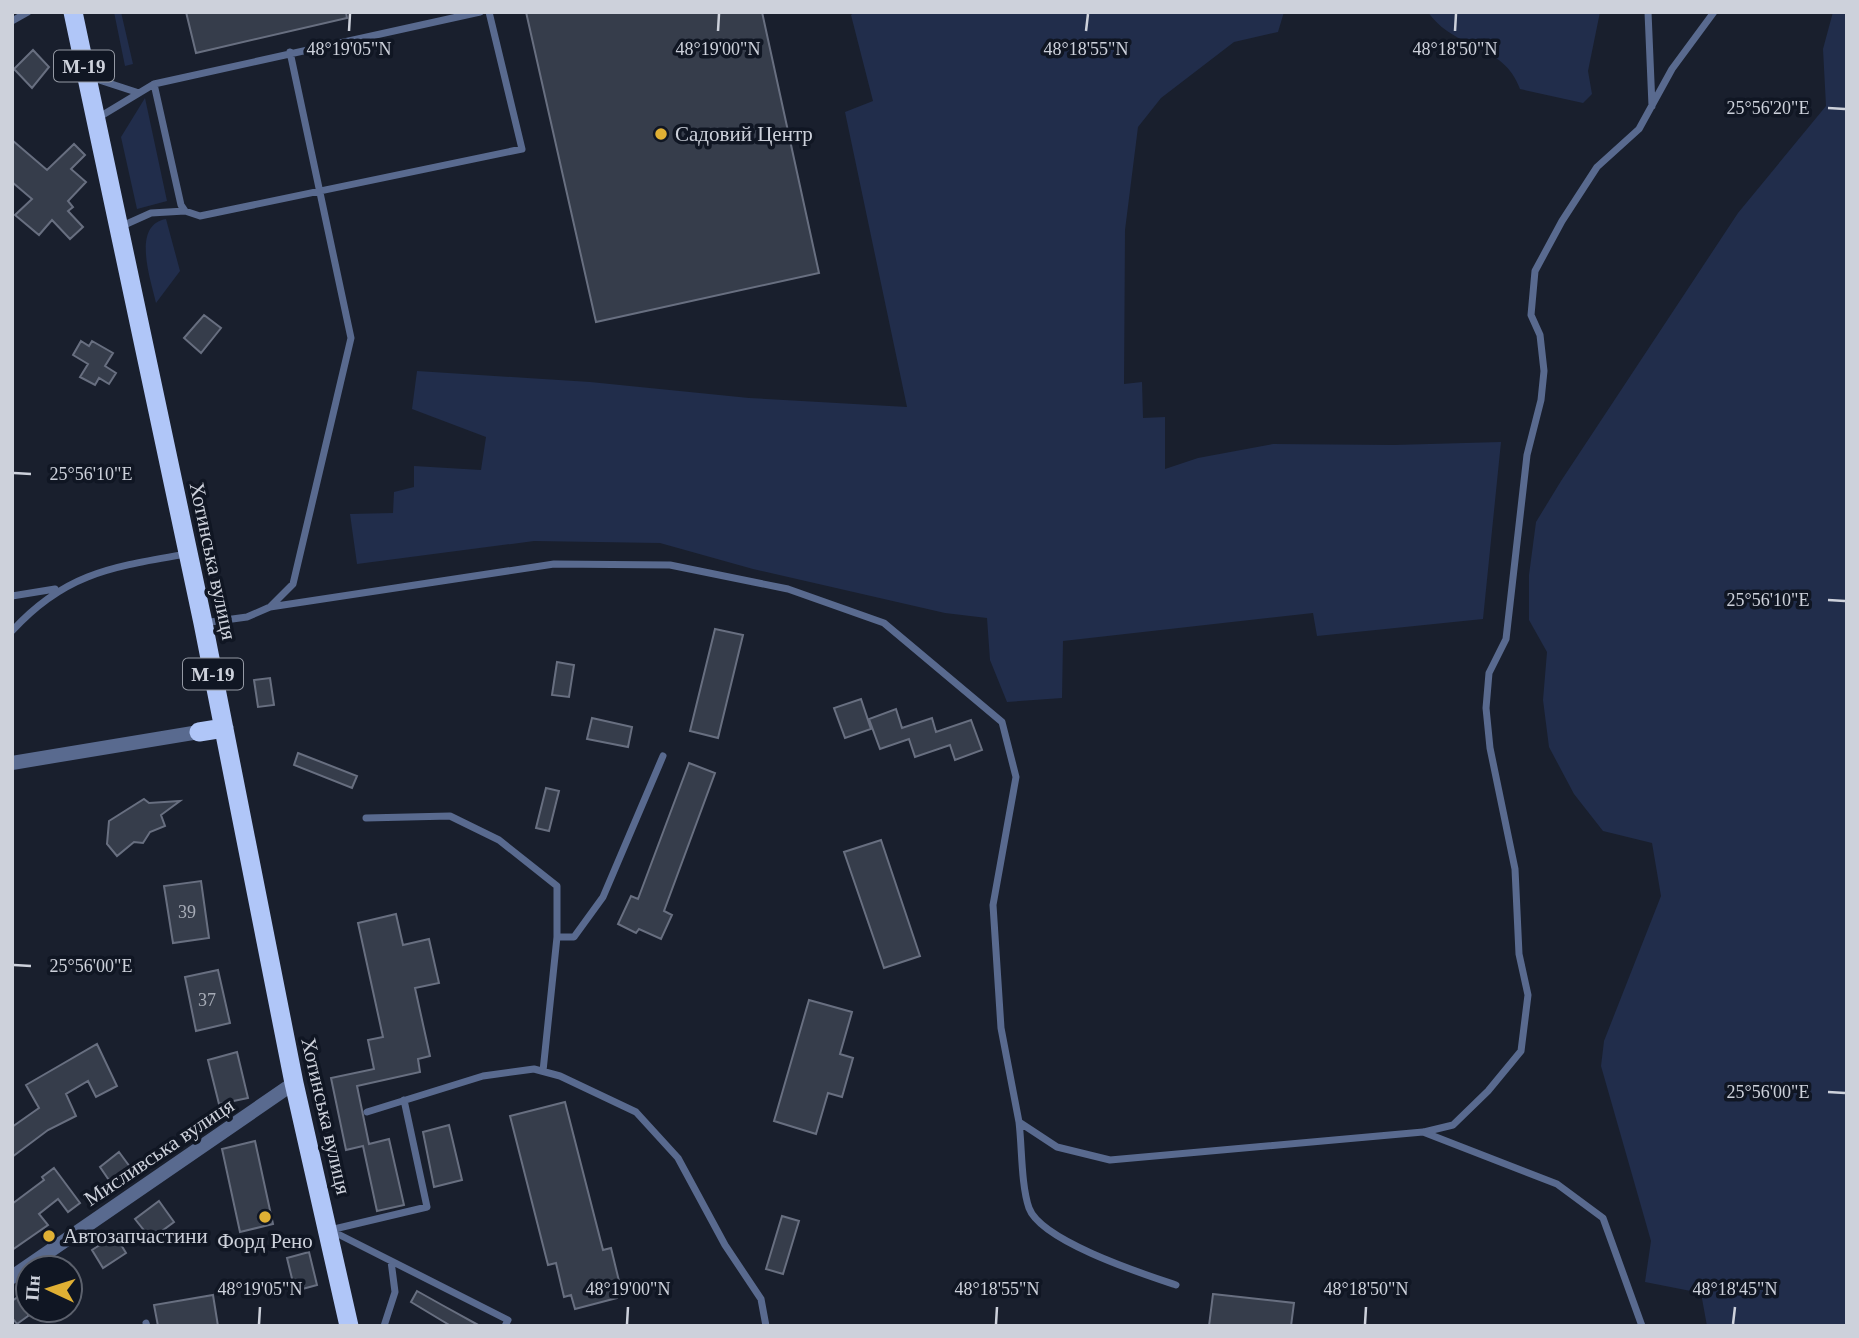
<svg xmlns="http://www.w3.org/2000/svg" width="1859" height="1338" viewBox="0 0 1859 1338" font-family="'Times New Roman',serif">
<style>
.green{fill:#212d4b}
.building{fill:#363d4b;stroke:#686f80;stroke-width:2}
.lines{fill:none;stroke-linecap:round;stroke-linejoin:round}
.service{stroke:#596a8f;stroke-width:7}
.minor{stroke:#596a8f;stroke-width:14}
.trunk{stroke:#b0c6f8;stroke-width:19}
.ticks{fill:none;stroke:#cdd1db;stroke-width:2.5}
.poi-dot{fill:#e0b034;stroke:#101623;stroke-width:2.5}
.labels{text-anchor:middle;stroke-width:7;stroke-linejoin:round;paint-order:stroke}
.number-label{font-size:18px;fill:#a7acb7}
.shield{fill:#101623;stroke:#9499a4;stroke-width:2}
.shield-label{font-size:19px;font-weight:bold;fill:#cdd1db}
.poi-label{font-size:21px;fill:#cdd1db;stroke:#101623;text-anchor:start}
.street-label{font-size:21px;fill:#cdd1db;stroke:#101623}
.ticks-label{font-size:18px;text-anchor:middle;fill:#cdd1db;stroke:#101623;stroke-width:7;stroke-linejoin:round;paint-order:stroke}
</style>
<rect width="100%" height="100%" fill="#191f2d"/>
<path class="green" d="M114,12H121L133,64L125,66Z
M855,12H1284L1278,32L1234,42L1161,98L1138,127L1125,230L1124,384L1142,382L1143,418L1165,417V469L1198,458L1273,444L1394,445L1501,442L1483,619L1317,636L1313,613L1063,641L1062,698L1007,702L990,660L987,618L945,613L753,569L660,543L534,541L357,564L350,514L393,513L394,492L414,487V466L481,470L486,437L412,409L417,371L590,382L749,398L907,407L845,112L873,101L851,15Z
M1428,12H1600L1588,71L1592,94L1583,103L1520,89C1504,43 1454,50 1428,12Z
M1833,12H1847V1326H1707L1701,1293L1645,1282L1651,1241L1601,1066L1604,1041L1661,896L1652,843L1603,831L1574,794L1549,747L1543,700L1547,652L1529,620V575L1536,522L1561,481L1738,213L1826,106L1823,49Z
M145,98L167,201L137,209L121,137Z
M166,219L180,271L156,303C151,280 131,225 166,219Z"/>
<path class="building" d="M186,12H346L347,18L196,53Z
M526,12H762L819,273L596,322Z
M33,50L49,67L32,88L14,69Z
M12,140L47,170L74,144L85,155L71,169L86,182L68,201L73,207L68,211L83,227L70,239L52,220L39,235L15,215L32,199L12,182Z
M204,315L221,328L201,353L184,338Z
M81,341L89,346L92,341L113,353L105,366L116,373L109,384L99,378L95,385L80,377L88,364L73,355Z
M715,629L743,635L718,738L690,731Z
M557,662L574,665L569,697L552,695Z
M270,678L274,705L258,707L254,680Z
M861,699L871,729L845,738L834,708Z
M896,709L902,728L932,718L936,732L971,720L982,750L955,760L950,745L915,757L909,739L880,749L869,719Z
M592,718L632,727L628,747L587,739Z
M298,753L357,776L352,788L294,765Z
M689,763L715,773L664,911L672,915L661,939L639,929L636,933L618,924L631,896L638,899Z
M546,788L559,791L549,831L536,828Z
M144,799L149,803L180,801L161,815L165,826L150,832L143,843L134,842L117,856L107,844L109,821Z
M881,840L920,956L884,968L844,852Z
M201,881L209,938L173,943L164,886Z
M396,914L403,945L429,939L439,983L415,988L430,1056L418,1059L420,1072L357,1086L369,1144L389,1139L404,1205L377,1211L363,1146L346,1150L331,1078L374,1069L368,1040L383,1037L358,923Z
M218,970L230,1023L196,1031L185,977Z
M809,1000L852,1012L840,1054L853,1058L842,1097L828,1093L816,1134L774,1121Z
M97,1044L117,1086L96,1097L88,1081L66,1094L76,1116L48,1130L12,1157V1127L39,1108L26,1085Z
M237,1052L248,1098L219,1104L208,1060Z
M565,1102L603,1250L611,1248L619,1281L613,1283L617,1298L575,1309L571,1295L564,1297L556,1263L548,1265L510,1116Z
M449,1125L462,1180L434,1187L423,1132Z
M255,1141L273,1224L240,1232L222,1149Z
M119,1152L133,1171L113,1186L100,1167Z
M54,1168L80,1203L68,1212L58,1199L39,1214L48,1225L12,1250V1204L44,1180L42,1177Z
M159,1201L174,1222L151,1239L135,1219Z
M782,1216L799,1221L783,1274L766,1269Z
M115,1235L126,1253L103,1268L92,1250Z
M309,1252L317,1285L295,1291L287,1258Z
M28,1290V1316L17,1324L12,1318V1301Z
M417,1291L442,1305L480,1326H451L411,1302Z
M1213,1294L1294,1303L1291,1326H1209Z
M213,1295L218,1326H158L154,1305Z"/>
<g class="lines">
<path class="service" d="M1648,12L1652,106
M12,21L28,12
M90,77L136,92
M154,84L181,205L185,211
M96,119L154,84L480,12
M122,226L151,213L185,211L200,216L522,149L489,12
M12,596L55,589
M270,607L293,584L351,338L290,52
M203,623L247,617L270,607L554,564L670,565L788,589L884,623L1002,722L1016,777L993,905L1001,1028L1019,1122L1057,1147L1110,1160L1423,1132L1557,1184L1603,1218L1642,1326
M12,631C65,573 112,567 186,554
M366,818L450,816L499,840L557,886V937
M543,1071L557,937H574L603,897L663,756
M367,1112L483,1076L534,1069L560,1076L636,1112L678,1158L725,1245L761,1299L766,1326
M1019,1122C1022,1146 1021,1185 1029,1208C1041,1241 1143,1274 1176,1285
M1424,1132L1453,1125L1488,1091L1521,1051L1528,995L1519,954L1515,869L1490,748L1486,708L1489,673L1506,639L1527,455L1541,400L1544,371L1540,335L1531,315L1535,271L1562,221L1597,167L1639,129L1672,69L1714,12
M330,1230L427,1207L404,1100
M330,1230L508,1320L505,1326
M146,1323L147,1326
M384,1326L395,1292L391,1261"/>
<path class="minor" d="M12,763L199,732
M12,1277L294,1083"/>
<path class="trunk" d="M73,12L203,623L294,1083L349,1326
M199,732L224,728"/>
</g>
<path class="ticks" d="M349,31L350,14M718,31L719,14M1086,31L1088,14M1455,31L1456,14M1828,108L1845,109M14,473L31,474M1828,600L1845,601M14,965L31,966M1828,1092L1845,1093M259,1324L260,1307M627,1324L628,1307M996,1324L997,1307M1365,1324L1366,1307M1733,1324L1735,1307"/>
<g class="poi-dot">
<circle cx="661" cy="134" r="7"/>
<circle cx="265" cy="1217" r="7"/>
<circle cx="49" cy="1236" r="7"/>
</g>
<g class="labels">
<g class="number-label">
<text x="187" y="918">39</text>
<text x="207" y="1006">37</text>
</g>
<g class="shield">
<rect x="54" y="50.5" width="60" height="31" rx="5"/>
<rect x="183" y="658.5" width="60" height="31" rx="5"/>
</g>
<g class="shield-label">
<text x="84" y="73">М-19</text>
<text x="213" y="681">М-19</text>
</g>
<g class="poi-label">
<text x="675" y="141">Садовий Центр</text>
<text x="63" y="1243">Автозапчастини</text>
<text x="265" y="1248" text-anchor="middle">Форд Рено</text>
</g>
<g class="street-label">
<text transform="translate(213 561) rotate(78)" y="7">Хотинська вулиця</text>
<text transform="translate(326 1116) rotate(77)" y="7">Хотинська вулиця</text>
<text transform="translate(159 1152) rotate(-34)" y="7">Мисливська вулиця</text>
</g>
</g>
<g class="ticks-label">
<text x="349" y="55">48°19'05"N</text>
<text x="718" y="55">48°19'00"N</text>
<text x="1086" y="55">48°18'55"N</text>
<text x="1455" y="55">48°18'50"N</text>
<text x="1768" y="114">25°56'20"E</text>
<text x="91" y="480">25°56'10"E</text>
<text x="1768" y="606">25°56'10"E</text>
<text x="91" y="972">25°56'00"E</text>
<text x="1768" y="1098">25°56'00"E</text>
<text x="260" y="1295">48°19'05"N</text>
<text x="628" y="1295">48°19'00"N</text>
<text x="997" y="1295">48°18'55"N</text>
<text x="1366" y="1295">48°18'50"N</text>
<text x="1735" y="1295">48°18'45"N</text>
</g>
<rect width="1859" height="1338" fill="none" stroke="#cdd1db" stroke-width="28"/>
<g transform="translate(49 1289) rotate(274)"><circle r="33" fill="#101623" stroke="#5c616d" stroke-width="2"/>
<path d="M0-5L12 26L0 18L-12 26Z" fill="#e0b034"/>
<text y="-10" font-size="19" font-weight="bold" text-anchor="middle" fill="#cdd1db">Пн</text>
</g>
</svg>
